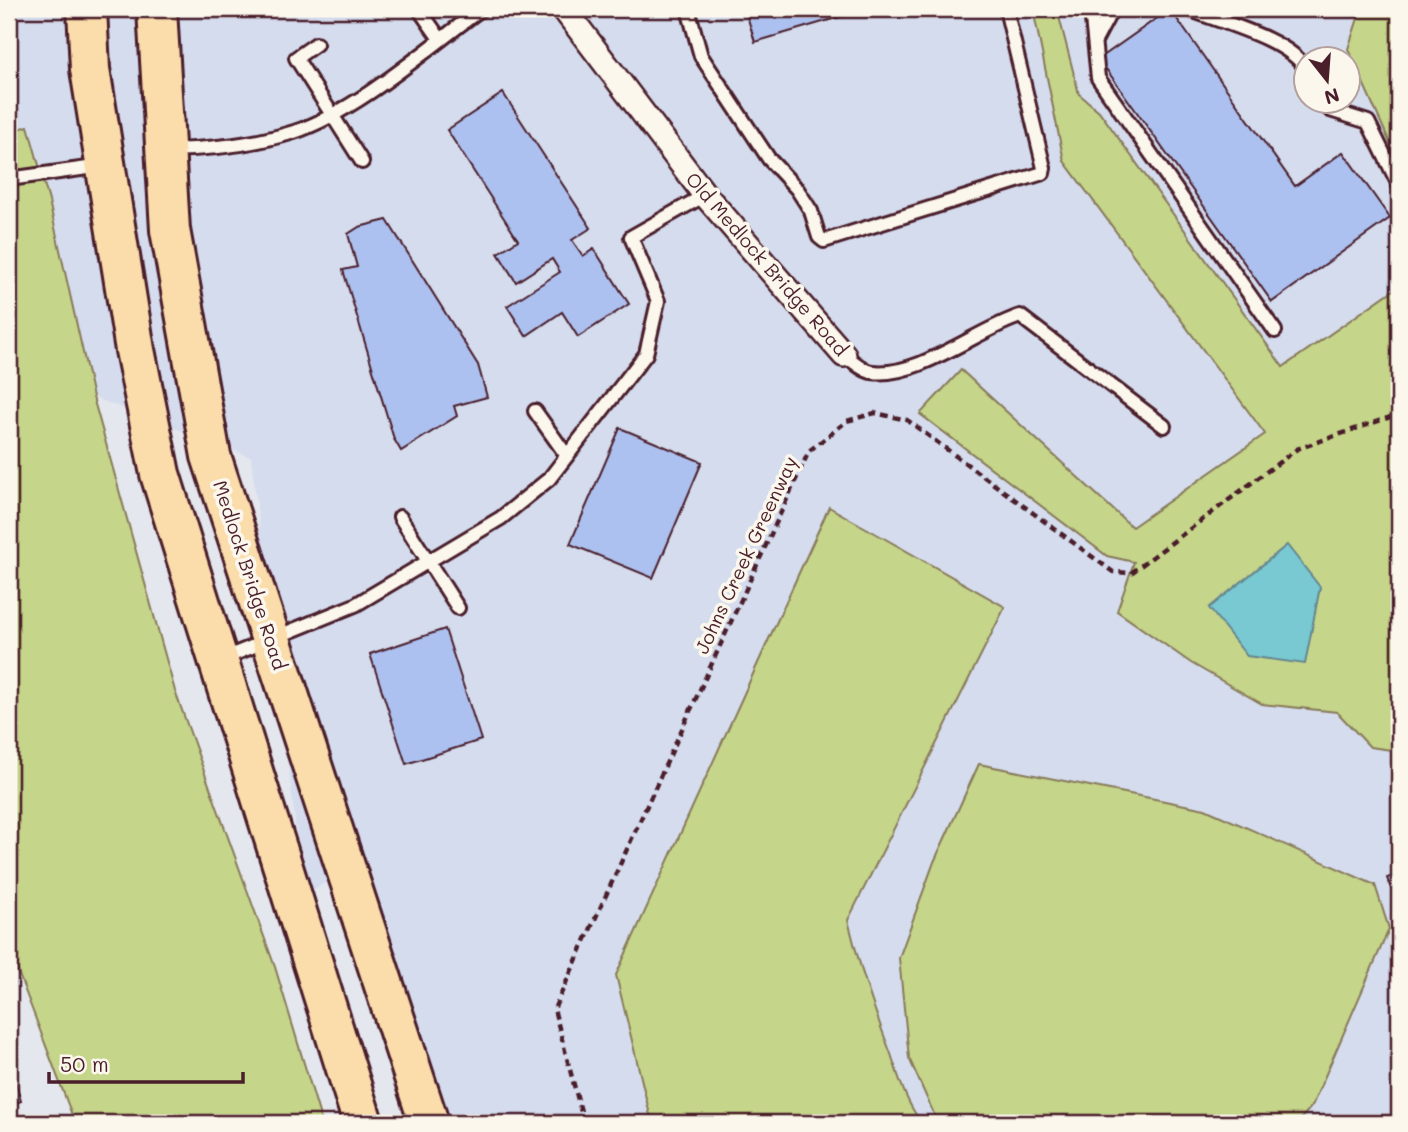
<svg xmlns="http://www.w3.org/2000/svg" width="1408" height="1132" viewBox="0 0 1408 1132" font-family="Mali,sans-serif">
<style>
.built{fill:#d4dcee;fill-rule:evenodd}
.green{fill:#c5d58a;stroke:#887a5a;stroke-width:2}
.water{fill:#78c9d1;stroke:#66858f;stroke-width:2}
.building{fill:#adc1f0;stroke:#4a1f2b;stroke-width:2}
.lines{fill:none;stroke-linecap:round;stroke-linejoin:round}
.lane-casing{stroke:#4a1f2b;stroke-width:18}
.street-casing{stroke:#4a1f2b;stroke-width:28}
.highway-casing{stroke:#4a1f2b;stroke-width:44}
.path{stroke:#4a1f2b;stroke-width:4.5;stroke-dasharray:7 5;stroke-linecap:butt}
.lane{stroke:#fbf7ec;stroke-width:12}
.street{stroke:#fbf7ec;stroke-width:23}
.highway{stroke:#faddab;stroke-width:38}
.labels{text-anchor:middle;stroke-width:7;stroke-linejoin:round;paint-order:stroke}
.street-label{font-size:19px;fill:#4a1f2b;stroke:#fbf7ec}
</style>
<rect width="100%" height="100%" fill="#e4e7ed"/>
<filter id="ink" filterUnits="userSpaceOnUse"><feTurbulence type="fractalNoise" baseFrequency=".0143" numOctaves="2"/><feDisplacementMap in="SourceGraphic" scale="14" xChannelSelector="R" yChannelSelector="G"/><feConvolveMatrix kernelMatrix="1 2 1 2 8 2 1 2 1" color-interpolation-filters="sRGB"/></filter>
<g filter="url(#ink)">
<path class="built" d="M9,9H1033L1064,161L1265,434L1132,527L961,371L1262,704L1337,712L1370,747L1399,751V1123H422L351,868L304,895L251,457L93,397L49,201L28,127L9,132Z
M1057,9H1361L1348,49L1399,163V286L1283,367L1099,111L1079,94ZM1306,60H1348V102H1306Z"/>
<path class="green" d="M1033,9H1057L1079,94L1099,111L1283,367L1399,286V751L1370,747L1337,712L1262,704L1191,663L1117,611L1134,562L1107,556L920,414L961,370L1132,527L1265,434L1064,161Z
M1361,9H1399V163L1348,49Z
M28,126L49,201L93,397L175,691L275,967L322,1123H75L9,948V132Z
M829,507L1005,607L848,920C859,966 874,1010 891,1054C899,1078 906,1103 922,1123H652L616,975Z
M979,764L1205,809L1375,885L1389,929L1312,1106L1297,1123H938L909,1058L899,958L934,862Z"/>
<path class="water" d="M1287,545L1320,587L1305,664L1247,656L1209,608Z"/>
<path class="building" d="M745,9H867L755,42Z
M1170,9L1295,186L1343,152L1390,218L1272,302L1099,59Z
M503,93L591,228L572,240L583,256L594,249L629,304L578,337L562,312L526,336L507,306L560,272L552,259L516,282L498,253L518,240L447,130Z
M387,220L478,365L487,397L454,406L457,416L401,451L394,439L343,270L357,267L348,234L359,227Z
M620,428L702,462L653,578L570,544Z
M445,629L481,740L406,764L370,654Z
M1399,874V911L1393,893L1397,891L1395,886L1391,888L1387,878Z
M14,1076L21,1101L9,1105V1077Z"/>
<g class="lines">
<g class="lane-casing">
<path id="lane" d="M419,9L440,39
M688,9L701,56L769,159L797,189L811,211L819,237L824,241L1043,173L1044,168L1006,9
M1091,9L1098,78L1275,331
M1188,9C1220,22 1289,39 1306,69
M1095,41L1112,9
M316,44L296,58L362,162
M1325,102L1330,110L1368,122L1399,185
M168,150C210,149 253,145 294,132C356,112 428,48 481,9
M9,179L102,166
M844,355C852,360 863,371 872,372C918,378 977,330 1020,316L1164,426
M535,411L567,456
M400,517L458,608
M222,659L355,605L501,518L549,479L646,354L658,301L631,237L705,195"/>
</g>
<g class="street-casing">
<path id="street" d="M564,9L705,195L844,355"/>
</g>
<g class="highway-casing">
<path id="highway" d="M87,9L90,69L135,350L160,474L363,1123
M157,9L170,230L211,456L429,1123"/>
</g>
<path class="path" d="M584,1123L554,1009L809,451L847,421L875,413L907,420L1113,572L1131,573L1297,449L1399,414"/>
<use href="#lane" class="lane"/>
<use href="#street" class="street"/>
<use href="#highway" class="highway"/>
</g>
</g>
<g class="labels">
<g class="street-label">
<text transform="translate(767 264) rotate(49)" y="7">Old Medlock Bridge Road</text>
<text transform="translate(746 555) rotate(-65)" y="7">Johns Creek Greenway</text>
<text transform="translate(250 575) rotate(72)" y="7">Medlock Bridge Road</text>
</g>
</g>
<rect width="1408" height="1132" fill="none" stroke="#fbf7ec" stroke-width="35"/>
<rect x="18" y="18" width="1373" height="1097" fill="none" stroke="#4a1f2b" stroke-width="2.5" filter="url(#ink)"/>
<g transform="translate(1327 80) rotate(163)"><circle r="33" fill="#fbf7ec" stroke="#b4a19f" stroke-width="2"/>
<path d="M0-5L12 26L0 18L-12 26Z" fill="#4a1f2b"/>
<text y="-10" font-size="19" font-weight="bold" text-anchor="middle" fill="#4a1f2b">N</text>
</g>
<path d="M49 1072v10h194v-10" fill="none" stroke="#4a1f2b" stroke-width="3.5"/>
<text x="60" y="1072" font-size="21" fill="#4a1f2b" stroke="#fbf7ec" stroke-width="5" paint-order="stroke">50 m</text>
</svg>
